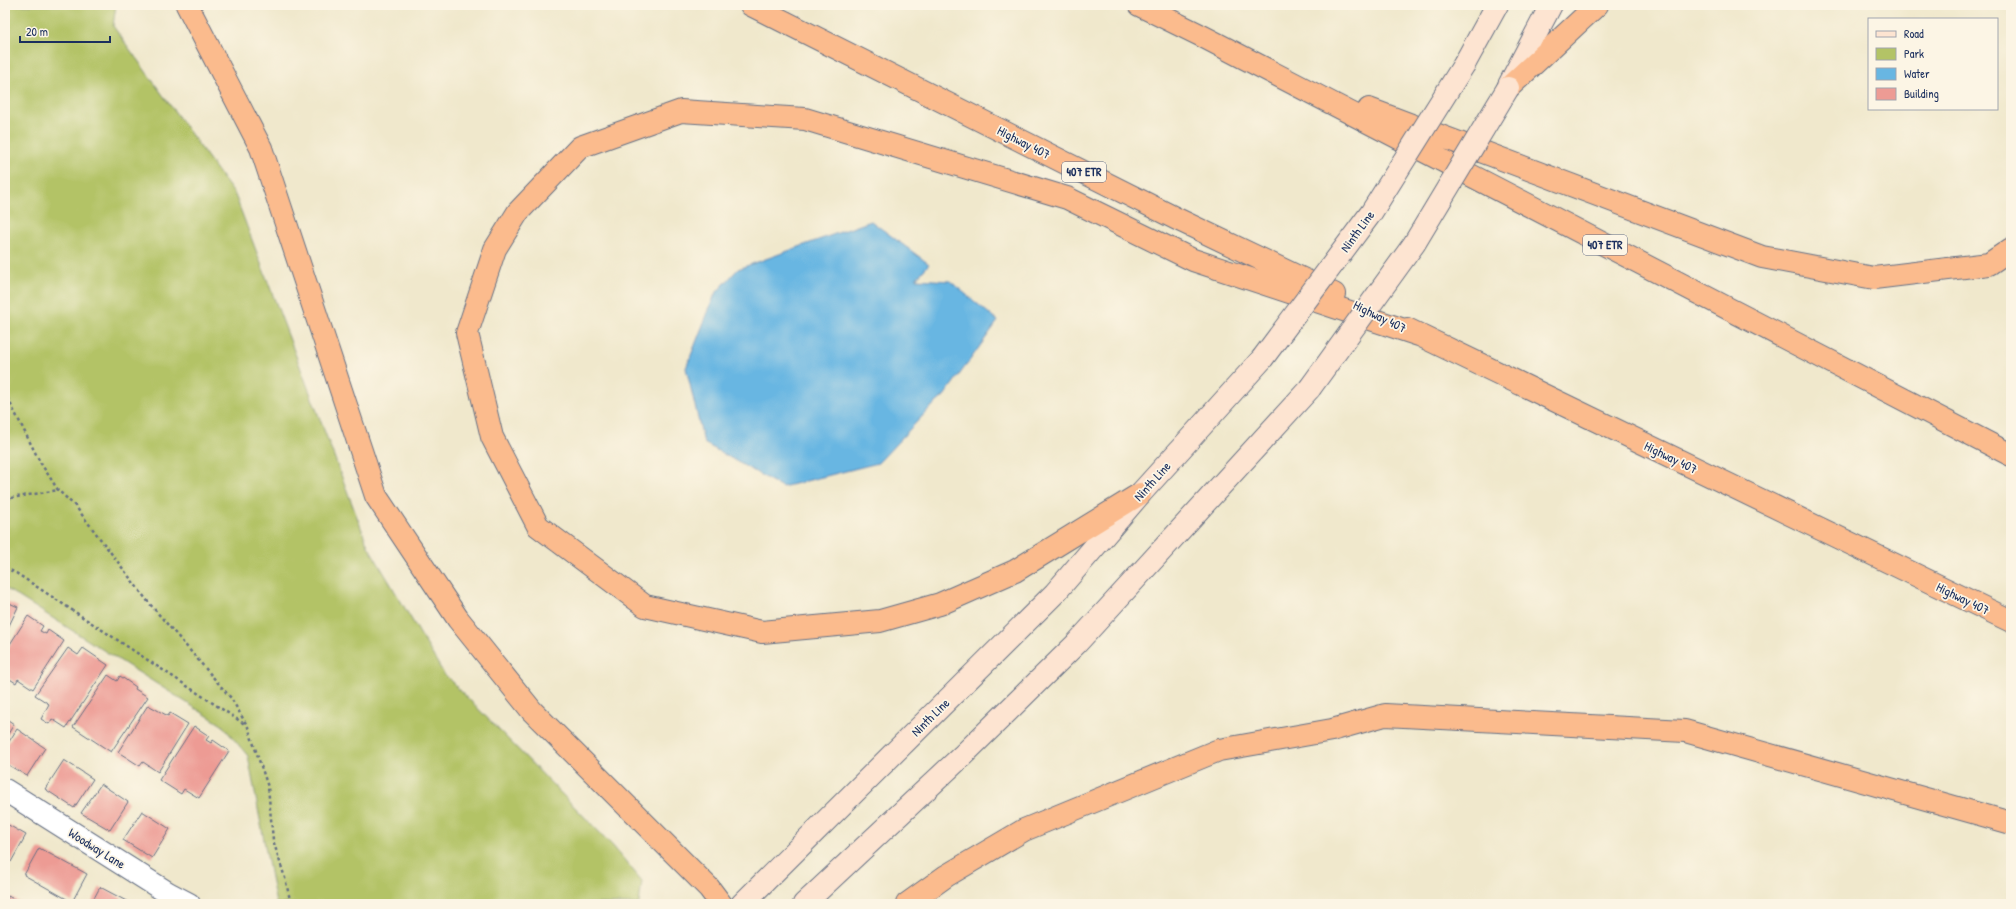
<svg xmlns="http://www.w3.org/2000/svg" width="2016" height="909" viewBox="0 0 2016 909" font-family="'Patrick Hand',sans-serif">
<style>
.green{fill:#b3c366;stroke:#677962}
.water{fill:#68b6e2;stroke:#4272a0}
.building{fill:#ed9b94}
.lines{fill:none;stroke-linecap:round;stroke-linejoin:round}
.minor-casing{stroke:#667084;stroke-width:24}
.secondary-casing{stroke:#667084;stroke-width:24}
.motorway-casing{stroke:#667084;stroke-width:24}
.path{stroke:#667084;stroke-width:2.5;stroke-dasharray:3 3;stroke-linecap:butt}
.minor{stroke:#fff;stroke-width:22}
.secondary{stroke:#fde4d1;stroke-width:22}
.motorway{stroke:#fbbb8d;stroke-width:22}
.secondary-bridge-casing{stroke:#667084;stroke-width:24;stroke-linecap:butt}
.secondary-bridge{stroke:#fde4d1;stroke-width:22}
.labels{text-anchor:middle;stroke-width:3.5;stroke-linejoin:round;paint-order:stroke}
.shield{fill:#fcf5e5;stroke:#5e6a86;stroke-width:1}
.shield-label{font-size:12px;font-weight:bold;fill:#1b2f5e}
.street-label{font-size:13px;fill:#1b2f5e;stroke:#fcf5e5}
</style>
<rect width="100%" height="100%" fill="#fcf5e5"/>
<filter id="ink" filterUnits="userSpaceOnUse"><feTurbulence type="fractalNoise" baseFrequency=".025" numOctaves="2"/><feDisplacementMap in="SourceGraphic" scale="8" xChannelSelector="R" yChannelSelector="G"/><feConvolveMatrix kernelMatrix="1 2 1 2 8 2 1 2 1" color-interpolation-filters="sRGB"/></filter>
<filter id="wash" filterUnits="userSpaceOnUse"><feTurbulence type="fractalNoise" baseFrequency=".012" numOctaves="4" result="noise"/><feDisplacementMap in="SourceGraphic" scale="16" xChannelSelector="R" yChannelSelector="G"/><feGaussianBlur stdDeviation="0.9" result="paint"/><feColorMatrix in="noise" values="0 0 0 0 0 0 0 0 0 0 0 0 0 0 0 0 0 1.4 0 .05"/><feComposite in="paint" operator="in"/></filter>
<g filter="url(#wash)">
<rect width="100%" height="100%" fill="#f0e8cc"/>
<path class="green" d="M5,5H116L113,26L235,195L368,546L444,674L612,845L642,881L639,904H276L248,756L222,725L5,588Z"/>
<path class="water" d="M871,221L929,264L916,279L950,281L998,321L944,396L929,409L878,463L782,487L704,443L686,368L715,294L738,269Z"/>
<g id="blocks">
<path class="building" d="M5,601L18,607L5,634Z
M28,616L43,626L40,631L46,634L48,630L64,641L33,689L18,679L16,683L5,676V652Z
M68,648L78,655L83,648L108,665L66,728L52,719L49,724L41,719L49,704L35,695Z
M108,675L117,681L120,676L136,687L135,689L148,697L111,752L73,727Z
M148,705L168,716L170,713L188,724L158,772L143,762L140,766L118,752Z
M5,718L14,724L5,739Z
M194,726L209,736L206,740L211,743L213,740L229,751L199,798L184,789L181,794L159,780Z
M17,729L45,748L27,776L5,763V748Z
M64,760L93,779L74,808L45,789Z
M101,784L128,802L110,830L81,813Z
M142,811L170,829L152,858L123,840Z
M5,823L26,835L11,862L5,859Z
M39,848L87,874L72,902L24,875Z
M100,887L132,904H91Z
M8,896L23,904H5Z"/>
</g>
</g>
<g filter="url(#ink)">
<use href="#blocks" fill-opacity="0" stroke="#667084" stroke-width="1"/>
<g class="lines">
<g class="minor-casing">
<path id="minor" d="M5,790L168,893L189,904"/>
</g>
<g class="secondary-casing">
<path id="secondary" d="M1465,63L1497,5
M1509,85L1551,5
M742,904L1055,593L1140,494L1262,359
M804,904L962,756L1076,644L1310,388"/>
</g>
<g class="motorway-casing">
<path id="motorway" d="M187,5L261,148L376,496L458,619L532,711L709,888L721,904
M751,5L1177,219L1334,294
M1139,5L1200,35L2011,455
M1508,88L1597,5
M1369,109L1762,257L1874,278L1989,264L2011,249
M1407,329L2011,621
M1140,494L1015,571L940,604L880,621L762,632L645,606L538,526L492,437L467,333L495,249L518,212L580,147L681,111L805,119L1067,198L1193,260L1419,335
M907,904L946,876L1024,830L1219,750L1332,730L1385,715L1685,731L2011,823"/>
</g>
<path class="path" d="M5,393L40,462L58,490L76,507L149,603L231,698L248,727L268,787L273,840L285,878L291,904
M5,499L58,490
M5,568L16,573L246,725"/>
<use href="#minor" class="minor"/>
<use href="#secondary" class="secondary"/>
<use href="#motorway" class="motorway"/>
<g class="secondary-bridge-casing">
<path id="secondary-bridge" d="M1262,359L1371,213L1465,63
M1310,388L1414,244L1508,88"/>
</g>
<use href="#secondary-bridge" class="secondary-bridge"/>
</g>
</g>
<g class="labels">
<g class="shield">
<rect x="1062" y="162" width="44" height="20" rx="3"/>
<rect x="1583" y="235" width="44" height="20" rx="3"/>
</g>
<g class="shield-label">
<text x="1084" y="176">407 ETR</text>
<text x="1605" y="249">407 ETR</text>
</g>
<g class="street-label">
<text transform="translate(1024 142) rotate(27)" y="5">Highway 407</text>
<text transform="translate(1357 231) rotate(-54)" y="5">Ninth Line</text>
<text transform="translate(1380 316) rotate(26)" y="5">Highway 407</text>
<text transform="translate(1671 457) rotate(26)" y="5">Highway 407</text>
<text transform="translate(1152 481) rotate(-48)" y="5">Ninth Line</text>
<text transform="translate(1963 598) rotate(26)" y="5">Highway 407</text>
<text transform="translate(930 717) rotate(-45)" y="5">Ninth Line</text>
<text transform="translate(97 848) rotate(32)" y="5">Woodway Lane</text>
</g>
</g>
<rect width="2016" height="909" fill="none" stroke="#fcf5e5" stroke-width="20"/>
<rect x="1868" y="18" width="130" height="92" fill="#fcf5e5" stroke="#a2a6af"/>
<rect x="1876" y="31" width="20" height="6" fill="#fde4d1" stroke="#a2a6af"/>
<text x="1904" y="38" font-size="12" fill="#1b2f5e">Road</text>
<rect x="1876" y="48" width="20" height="12" fill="#b3c366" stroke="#a2a6af"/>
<text x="1904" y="58" font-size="12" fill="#1b2f5e">Park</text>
<rect x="1876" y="68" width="20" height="12" fill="#68b6e2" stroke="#a2a6af"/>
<text x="1904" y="78" font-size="12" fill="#1b2f5e">Water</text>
<rect x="1876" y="88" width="20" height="12" fill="#ed9b94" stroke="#a2a6af"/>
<text x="1904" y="98" font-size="12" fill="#1b2f5e">Building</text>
<path d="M20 36v6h90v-6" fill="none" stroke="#1b2f5e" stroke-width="2"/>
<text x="26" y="36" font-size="12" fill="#1b2f5e" stroke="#fcf5e5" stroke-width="3" paint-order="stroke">20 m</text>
</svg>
